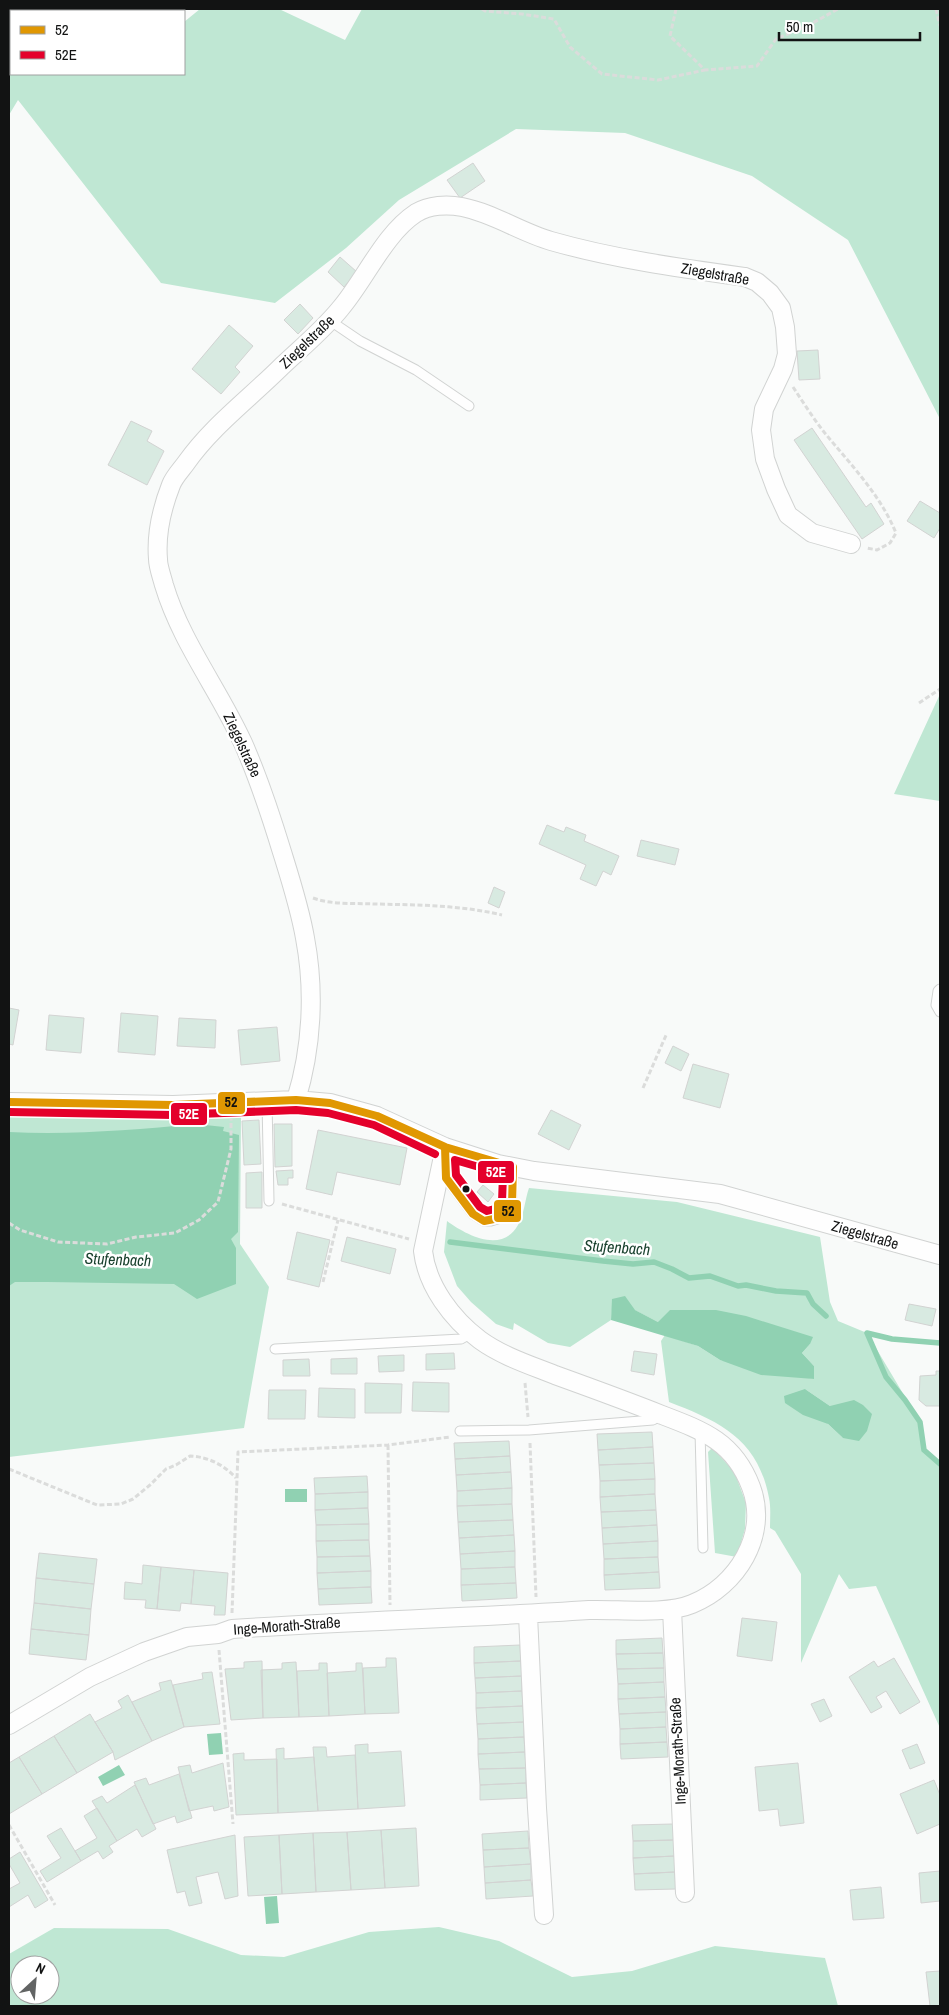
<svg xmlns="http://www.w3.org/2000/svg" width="949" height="2015" viewBox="0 0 949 2015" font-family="'Archivo Narrow',sans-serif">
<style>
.green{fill:#bfe7d3;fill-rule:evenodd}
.water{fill:#90d1b2}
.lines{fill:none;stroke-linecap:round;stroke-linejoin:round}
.stream{stroke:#90d1b2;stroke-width:5.5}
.building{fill:#d8eae1;stroke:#d2d3d2}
.service-casing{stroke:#d1d3d2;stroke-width:11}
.minor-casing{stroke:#d1d3d2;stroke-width:20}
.path{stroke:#dbdcdb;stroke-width:3;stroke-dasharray:5 2.5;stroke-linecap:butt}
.service{stroke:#fefefe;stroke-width:9}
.minor{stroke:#fefefe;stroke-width:18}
.bus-1-casing{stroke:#fff;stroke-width:11}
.bus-2-casing{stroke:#fff;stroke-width:11}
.bus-1{stroke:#e09702;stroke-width:8}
.bus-2{stroke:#e4002b;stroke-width:8}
.bus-dot{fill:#121313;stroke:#fff;stroke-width:2}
.labels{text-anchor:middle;stroke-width:5;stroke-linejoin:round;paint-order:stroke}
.street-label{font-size:15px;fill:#121313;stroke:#fff}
.water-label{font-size:16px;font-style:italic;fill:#19412e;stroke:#fff}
.line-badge{stroke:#fff;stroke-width:2}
.badge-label{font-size:14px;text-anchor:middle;font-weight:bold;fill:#fff}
.pale-badge-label{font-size:14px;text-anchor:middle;font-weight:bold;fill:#111}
</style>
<rect width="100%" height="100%" fill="#f8faf9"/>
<path class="green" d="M9,9H29L37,11H11V74H184V22L200,9H279L345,40L362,9H940V419L848,240L752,176L625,133L516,129L399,200L346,248L275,303L161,283L18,100L9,115Z
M940,694V801L894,794Z
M241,1114L240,1244L269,1287L244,1428L9,1457V1115L71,1118Z
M529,1188L677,1202L820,1237L830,1302L838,1321L867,1333L920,1422L924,1450L940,1464V1728L876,1586L849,1589L839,1574L801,1663V1574L775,1531L770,1528C770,1518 771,1507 769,1498C758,1439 719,1421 669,1402L661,1341L665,1335L698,1346L720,1360L814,1379V1366L802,1353L810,1344L658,1322L613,1299L611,1320L570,1347L548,1343L514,1323L513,1330L496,1324L471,1302L457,1286L444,1252L447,1221C466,1235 502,1254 518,1225C524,1215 525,1199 529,1188ZM805,1389L830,1406L843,1438L828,1424Z
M712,1448L734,1471L746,1503L745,1529L737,1557L715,1553L708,1452Z
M439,1927L499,1941L572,1977L632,1971L715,1946L825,1958L838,2006H9V1954L54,1928L168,1929L241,1955L284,1957L369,1932ZM20,1965H50V1995H20Z"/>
<path class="water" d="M196,1124L224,1127L223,1131L239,1135L238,1232L231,1239L236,1248V1284L197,1299L174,1284L48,1282H15L9,1286V1132C72,1135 133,1130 196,1124Z
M625,1296L635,1310L658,1322L670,1310H716L746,1316L813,1337L810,1344L802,1353L814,1366V1379L761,1375L720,1360L698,1346L611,1320L612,1299Z
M805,1389L830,1406L854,1400L863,1405L872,1414L867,1431L859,1441L843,1438L828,1424L803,1415L785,1403L784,1396Z
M285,1489H307V1502H285Z
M221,1733L223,1754L209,1755L207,1734Z
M119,1765L125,1775L103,1786L98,1777Z
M277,1896L279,1923L266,1924L264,1897Z"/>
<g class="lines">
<path class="stream" d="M450,1242L603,1261L633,1264L654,1262L672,1269L689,1278L710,1276L738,1286L746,1285L776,1291L807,1293L813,1304L826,1316
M867,1333L886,1377L905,1400L920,1422L924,1450L940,1464
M867,1333L892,1339L940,1343"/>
</g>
<path class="building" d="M473,163L485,181L460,198L447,180Z
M340,257L357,272L344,287L328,272Z
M300,304L313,318L298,334L284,320Z
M229,325L253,346L235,367L240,372L221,394L192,369Z
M818,350L820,379L799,380L797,351Z
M131,421L152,431L147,441L164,451L147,485L108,465Z
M812,428L866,507L871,503L884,524L862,539L794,440Z
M920,501L940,513V528L934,538L907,521Z
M547,825L564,832L566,827L586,835L584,841L619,856L611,875L603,871L596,886L580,879L586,865L539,844Z
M641,840L679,849L675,865L637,856Z
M494,887L505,892L499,908L488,903Z
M9,1008L19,1010L13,1045L9,1044Z
M121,1013L158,1016L155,1055L118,1052Z
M49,1015L84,1018L81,1053L46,1050Z
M179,1018L216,1020L215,1048L177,1046Z
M277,1027L280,1061L241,1065L238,1030Z
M673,1046L689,1054L681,1071L665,1063Z
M693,1064L729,1074L720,1108L683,1098Z
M551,1110L581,1125L569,1150L538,1134Z
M259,1120L261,1164L244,1165L242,1121Z
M274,1124H292V1166L275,1167Z
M318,1130L407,1148L400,1185L337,1172L332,1195L306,1189Z
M293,1170V1178H288V1185H278L276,1171Z
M262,1172V1208H246V1173Z
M483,1185L494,1194L488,1202L477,1192Z
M297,1232L330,1240L319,1287L287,1279Z
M347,1237L396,1249L390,1274L341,1261Z
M909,1304L936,1309L932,1326L905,1320Z
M634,1351L657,1354L654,1375L631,1371Z
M454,1353L455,1369L426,1370V1354Z
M404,1355V1371L379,1372L378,1356Z
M357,1358V1374H331V1359Z
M309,1359L310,1376H283V1360Z
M936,1371H940V1406H926L919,1400L920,1376L936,1375Z
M413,1382L449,1383V1412L412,1411Z
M365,1383L402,1384L401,1413H365Z
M319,1388L355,1389V1418L318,1417Z
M269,1390H306L305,1419H268Z
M652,1432L653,1447L598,1450L597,1434Z
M509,1441L510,1456L455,1459L454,1443Z
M653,1447L654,1463L599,1465L598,1450Z
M510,1456L511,1472L456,1475L455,1459Z
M654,1463L655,1479L600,1481L599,1465Z
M511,1472L512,1488L457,1491L456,1475Z
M367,1476L368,1492L315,1494L314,1478Z
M655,1479V1494L600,1497V1481Z
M512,1488V1504L457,1506V1491Z
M368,1492V1508L315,1510V1494Z
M655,1494L656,1510L601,1512L600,1497Z
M512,1504L513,1520L458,1522L457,1506Z
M368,1508L369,1524L316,1525L315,1510Z
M656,1510L657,1525L602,1528L601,1512Z
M513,1520L514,1535L459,1538L458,1522Z
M369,1524V1540L316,1541V1525Z
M657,1525L658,1541L603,1544L602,1528Z
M514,1535L515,1551L460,1554L459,1538Z
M369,1540L370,1556L317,1557L316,1541Z
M658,1541V1557L604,1559L603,1544Z
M515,1551V1567L461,1569L460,1554Z
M39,1553L97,1559L94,1584L36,1578Z
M370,1556L371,1571L317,1573V1557Z
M658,1557L659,1572L604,1575V1559Z
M143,1565L161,1567L157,1609L145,1608L146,1600L124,1599L125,1582L142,1584Z
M161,1567L194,1570L191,1604L181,1603L180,1611L157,1609Z
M515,1567L516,1583L461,1585V1569Z
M194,1570L228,1573L225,1615H214L215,1606L191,1604Z
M371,1571V1587L318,1589L317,1573Z
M659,1572L660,1588L605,1590L604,1575Z
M36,1578L94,1584L91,1609L34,1603Z
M516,1583L517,1598L462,1601L461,1585Z
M371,1587L372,1603L319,1605L318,1589Z
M34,1603L91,1609L89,1635L31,1629Z
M742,1618L777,1622L772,1661L737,1656Z
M31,1629L89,1635L86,1660L29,1654Z
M662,1638L663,1653L616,1654V1640Z
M520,1645L521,1661L474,1663V1647Z
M663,1653L664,1668L617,1669L616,1654Z
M386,1658H396L399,1713L365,1714L363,1668L386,1667Z
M894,1658L920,1702L900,1714L886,1691L876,1697L882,1707L871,1713L849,1677L874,1661L878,1667Z
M262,1661L263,1718L231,1720L225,1669L244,1668V1662Z
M521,1661L522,1676L475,1678L474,1663Z
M296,1662L299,1717L263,1718L261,1670L282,1669V1663Z
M319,1663H327L329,1716L299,1717L297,1671L319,1670Z
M356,1663H362L365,1714L329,1716L327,1673L356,1671Z
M664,1668V1682L618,1684L617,1669Z
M212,1672L220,1724L184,1727L173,1685L203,1679L202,1673Z
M522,1676V1691L476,1693L475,1678Z
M171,1680L184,1727L152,1741L132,1702L161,1690L159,1683Z
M664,1682L665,1697L618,1699V1684Z
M522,1691L523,1706L476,1708V1693Z
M128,1695L152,1741L115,1760L113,1752L95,1722L122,1708L118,1701Z
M665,1697L666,1712L619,1714L618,1699Z
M824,1699L832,1716L820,1722L811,1704Z
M523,1706L524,1722L477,1724L476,1708Z
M666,1712V1727L620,1729L619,1714Z
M90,1714L113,1752L77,1773L54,1736Z
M524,1722V1737L478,1739L477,1724Z
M666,1727L667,1742L620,1744V1729Z
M54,1736L77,1773L42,1794L19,1757Z
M524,1737L525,1752L478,1754V1739Z
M667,1742L668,1757L621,1759L620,1744Z
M368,1744V1753L401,1751L405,1806L358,1809L355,1745Z
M917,1744L925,1763L910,1769L902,1750Z
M313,1747H326L327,1757L355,1755L358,1809L318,1811Z
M284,1748V1759L314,1757L318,1811L278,1813L276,1749Z
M525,1752L526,1768L479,1769L478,1754Z
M244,1753V1760L277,1759L278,1813L236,1815L233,1754Z
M19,1757L42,1794L9,1814V1763Z
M223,1763L229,1807L214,1811L213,1806L189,1811L178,1767L190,1765L192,1773Z
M798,1763L804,1823L780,1826L778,1809L759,1811L755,1767Z
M526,1768V1783L480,1785L479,1769Z
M179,1774L192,1818L177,1823L175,1816L153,1824L134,1782L146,1778L149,1785Z
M934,1780L940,1795V1824L917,1834L900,1794Z
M526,1783L527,1798L480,1800V1785Z
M135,1785L156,1829L142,1837L137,1829L117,1841L92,1801L102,1796L107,1803Z
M97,1808L117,1841L109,1846L113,1852L103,1859L98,1851L81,1861L75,1851L97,1838L84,1816Z
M673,1824L674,1840L633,1841L632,1825Z
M61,1828L81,1861L47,1882L40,1871L61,1858L47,1836Z
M416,1828L419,1886L385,1888L381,1830Z
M381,1830L385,1888L351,1890L347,1832Z
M528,1831L529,1848L483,1850L482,1834Z
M347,1832L351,1890L316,1892L313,1833Z
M313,1833L316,1892L282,1894L279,1835Z
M235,1835L238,1896L225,1899L218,1872L196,1877L202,1903L189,1906L185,1891L177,1893L167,1850Z
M279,1835L282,1894L248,1896L244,1837Z
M674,1840L675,1856L633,1858V1841Z
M529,1848L531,1864L484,1867L483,1850Z
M20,1852L48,1900L35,1908L28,1895L9,1907V1889L20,1883L9,1864V1859Z
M675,1856V1872L634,1874L633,1858Z
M531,1864V1880L485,1883L484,1867Z
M940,1871V1901L921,1903L919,1873Z
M675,1872L676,1889L635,1890L634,1874Z
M531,1880L533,1896L486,1899L485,1883Z
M881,1887L884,1918L853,1920L850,1890Z
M940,1971V2006H930L926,1972Z"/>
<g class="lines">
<g class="service-casing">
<path id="service" d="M329,320L360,341L416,370L469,406
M940,989L938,991L936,1005L940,1012
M267,1101L269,1201
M446,1169V1178L473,1214L484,1221H491L504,1217L512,1205L513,1167
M275,1349L461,1339L472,1333
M460,1431L529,1430L653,1420L659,1416
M700,1431L703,1548"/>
</g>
<g class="minor-casing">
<path id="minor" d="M296,1100C312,1048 315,991 305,938C300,909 291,881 282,852C271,816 259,779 243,743C219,690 181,642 164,585C162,577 158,567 158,559C156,535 162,508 171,485C174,477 181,470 186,463C212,426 250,398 282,366C301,348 323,330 340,309C365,280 384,234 416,213C429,205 447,204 462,207C493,213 520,232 551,241C614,259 680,268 745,277L757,282L770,293L781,308L785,327L787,354L783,369L764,409L761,430L765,459L776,489L788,515L812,533L851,544
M9,1102L173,1105L296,1100L330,1103L377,1116L445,1147L498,1164L534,1171L720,1194L940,1255
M672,1609L685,1893
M528,1615L537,1808L544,1915
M9,1725L90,1677L144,1652L187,1637L218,1634L232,1629C351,1621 470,1618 589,1610C619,1609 666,1615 692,1604C737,1586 769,1535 751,1487C734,1442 704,1431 662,1415C627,1401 591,1388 555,1375C530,1365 502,1356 480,1340C452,1319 427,1286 423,1251L445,1147"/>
</g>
<path class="path" d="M482,9L485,11L522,14L554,19L570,47L602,74L658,80L705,70
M676,9L670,36L705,70L757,66L776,39L809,25L838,9
M936,9L940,26
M793,387C803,402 813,418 824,432C850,464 880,494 896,533L890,543L877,550L867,548
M919,703L940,689
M313,898C332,905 355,903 375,904C418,905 460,905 502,915
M643,1088L667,1033
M282,1204L409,1239
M9,1223L20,1230L58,1242L107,1244L136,1237L175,1233L199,1220L218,1202L231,1149V1119
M323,1282L338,1220
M525,1383L528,1417
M530,1443L536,1597
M388,1445L390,1605
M9,1469L97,1505L121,1504L133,1499L150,1485L166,1469L176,1465L190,1456C209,1457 224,1465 236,1478
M232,1613L238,1452L388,1445L450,1437
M219,1650L233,1824
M9,1825L55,1905"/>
<use href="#service" class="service"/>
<use href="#minor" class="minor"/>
<g class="bus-1-casing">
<path id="bus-1" d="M9,1102L173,1105L296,1100L330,1103L377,1116L445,1147
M445,1147L513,1167L512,1205L504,1217L484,1221L473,1214L446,1178Z"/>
</g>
<g class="bus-2-casing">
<path id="bus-2" d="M9,1112L173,1115L296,1110L328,1113L374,1125L435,1154
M455,1160L503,1174L502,1202L498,1208L487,1211L480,1207L456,1175Z"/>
</g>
<use href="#bus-1" class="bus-1"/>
<use href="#bus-2" class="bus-2"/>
</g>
<circle class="bus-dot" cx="466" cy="1189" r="4.5"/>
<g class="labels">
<g class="street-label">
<text transform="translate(715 274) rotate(10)" y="5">Ziegelstraße</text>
<text transform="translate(307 342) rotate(-44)" y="5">Ziegelstraße</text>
<text transform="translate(242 745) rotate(65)" y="5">Ziegelstraße</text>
<text transform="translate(865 1235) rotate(16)" y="5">Ziegelstraße</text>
<text transform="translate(287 1626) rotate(-4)" y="5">Inge-Morath-Straße</text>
<text transform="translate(678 1751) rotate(-93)" y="5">Inge-Morath-Straße</text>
</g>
<g class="water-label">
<text transform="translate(617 1247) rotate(4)" y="6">Stufenbach</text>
<text transform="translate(118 1259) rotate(2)" y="6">Stufenbach</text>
</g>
</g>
<g class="line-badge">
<rect x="217" y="1091" width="29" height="24" rx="5" fill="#e09702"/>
<rect x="170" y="1102" width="38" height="24" rx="5" fill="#e4002b"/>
<rect x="477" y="1160" width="38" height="24" rx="5" fill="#e4002b"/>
<rect x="493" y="1199" width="29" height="24" rx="5" fill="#e09702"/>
</g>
<g class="badge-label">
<text x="189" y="1119">52E</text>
<text x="496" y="1177">52E</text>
</g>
<g class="pale-badge-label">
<text x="231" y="1107">52</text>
<text x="508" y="1216">52</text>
</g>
<rect width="949" height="2015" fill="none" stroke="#121313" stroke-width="20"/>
<rect x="10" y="10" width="175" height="65" fill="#ffffff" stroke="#a0a1a1"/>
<rect x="20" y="26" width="25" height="8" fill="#e09702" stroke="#a0a1a1"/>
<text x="55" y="35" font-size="15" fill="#121313">52</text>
<rect x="20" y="51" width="25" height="8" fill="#e4002b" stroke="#a0a1a1"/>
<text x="55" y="60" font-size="15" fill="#121313">52E</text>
<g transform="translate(35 1980) rotate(26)"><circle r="24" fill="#ffffff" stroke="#a0a1a1"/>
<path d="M0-4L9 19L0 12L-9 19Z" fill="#626464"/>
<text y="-8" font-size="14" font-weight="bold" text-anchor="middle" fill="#121313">N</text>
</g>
<path d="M779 32v8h141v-8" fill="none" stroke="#121313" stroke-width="2.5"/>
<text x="786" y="32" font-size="15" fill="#121313" stroke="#ffffff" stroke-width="4" paint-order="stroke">50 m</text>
</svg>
